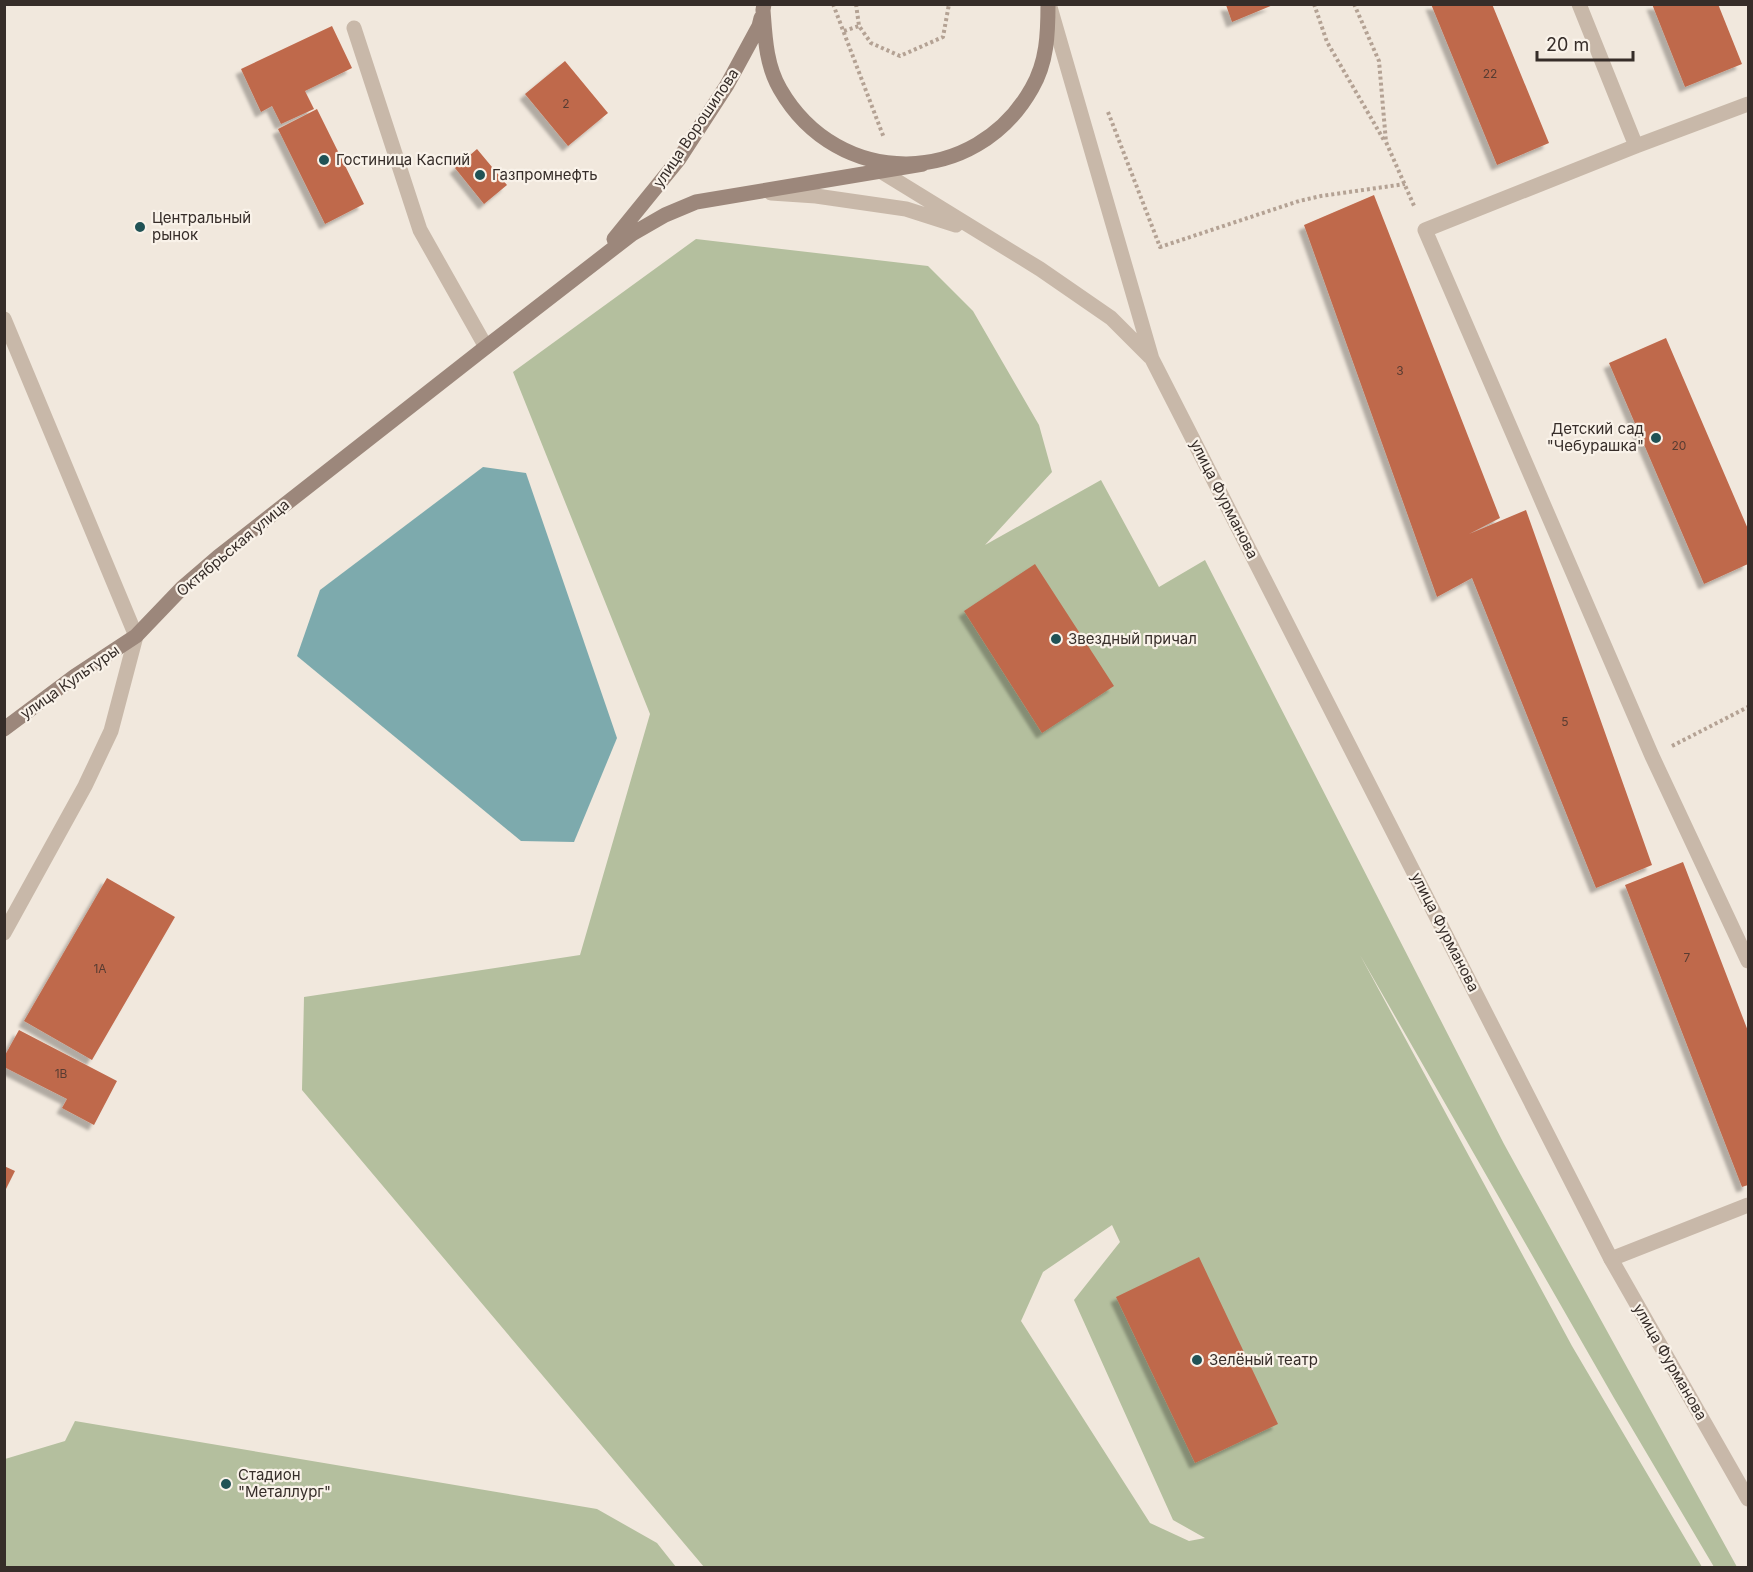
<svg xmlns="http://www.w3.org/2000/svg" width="1753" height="1572" viewBox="0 0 1753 1572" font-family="Inter,sans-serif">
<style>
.green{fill:#b4bf9e;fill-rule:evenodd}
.water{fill:#7daaad}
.building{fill:#bf694c;filter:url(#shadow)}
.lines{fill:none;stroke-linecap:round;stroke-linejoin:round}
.path{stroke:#b4a294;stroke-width:4;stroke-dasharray:3 3;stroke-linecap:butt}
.service{stroke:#c8b8a9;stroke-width:15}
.minor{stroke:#c8b8a9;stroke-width:15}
.tertiary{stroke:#c8b8a9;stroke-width:15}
.secondary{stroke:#9c877b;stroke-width:15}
.poi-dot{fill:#205255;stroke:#f9f2e9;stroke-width:2}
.labels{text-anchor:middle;stroke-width:4.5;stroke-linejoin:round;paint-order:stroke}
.number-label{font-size:12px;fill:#583c32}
.street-label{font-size:15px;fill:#362d29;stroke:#f9f2e9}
.poi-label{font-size:15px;fill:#362d29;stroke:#f9f2e9;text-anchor:start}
</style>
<defs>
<filter id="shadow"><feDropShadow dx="-5.5" dy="5.5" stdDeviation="1.5" flood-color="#0004"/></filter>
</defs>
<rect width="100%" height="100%" fill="#f1e8dd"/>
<path class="green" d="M696,239L928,266L973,311L1039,425L1052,472L985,545L1101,480L1159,587L1205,560L1504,1144L1737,1567H1714L1614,1398L1360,955L1572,1346L1702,1567H704L302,1090L304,997L580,955L650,714L513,372ZM1112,1225L1120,1242L1074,1300L1173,1520L1205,1538L1189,1541L1150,1523L1021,1321L1043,1272Z
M75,1421L597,1509L657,1543L676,1567H5V1459L65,1441Z"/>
<path class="water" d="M483,467L526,473L617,738L574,842L521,841L297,656L320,590Z"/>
<path class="building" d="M1431,4H1492L1549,143L1497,165Z
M1652,4H1718L1742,64L1685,87Z
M1226,5H1273L1232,22Z
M332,26L352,68L305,91L314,109L281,124L272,106L261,112L241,69Z
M565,61L608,113L568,146L525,94Z
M317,109L364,204L325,224L278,129Z
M477,149L507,185L484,204L455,168Z
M1374,195L1500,518L1469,534L1526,510L1652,865L1596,888L1472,578L1437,597L1304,225Z
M1666,338L1748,529V564L1704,584L1609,363Z
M1035,564L1114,686L1042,733L964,611Z
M1683,862L1748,1031V1185L1742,1187L1625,885Z
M107,878L175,917L92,1060L24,1021Z
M19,1030L117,1081L94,1125L62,1108L67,1099L4,1067V1057Z
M4,1166L15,1171L4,1193Z
M1199,1257L1278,1424L1195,1463L1116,1297Z"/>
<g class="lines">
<path class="path" d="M833,4L884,138
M856,4L859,26L871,43L900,56L943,37L949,4
M1314,4L1327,42L1385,142
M1354,4L1379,61L1386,142L1415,208
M844,31L859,26
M1108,112L1160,247L1299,201L1321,196L1405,184
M1672,746L1748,707"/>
<path class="service" d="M1579,4L1636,146
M354,28L420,230L486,347
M1748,104L1636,146L1425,230L1652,756L1748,961
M4,319L136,636
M1611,1259L1748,1205"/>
<path class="minor" d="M4,933L85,786L111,731L136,636"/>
<path class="tertiary" d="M1050,7L1152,359L1611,1259L1748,1499
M874,167L1040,269L1111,318L1150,357
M771,193L816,196L906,209L956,225"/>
<path class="secondary" d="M764,4L763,10C765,37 766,65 780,89C838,190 976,188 1032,88C1047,62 1048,34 1048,4
M614,239L679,159L727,85L759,26L761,18
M4,729L75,676L136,636L182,588L218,557L486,347L632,234L665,215L696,202L923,164"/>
</g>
<g class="poi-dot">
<circle cx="324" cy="160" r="6"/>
<circle cx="480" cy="175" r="6"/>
<circle cx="140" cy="227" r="6"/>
<circle cx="1656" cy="438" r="6"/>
<circle cx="1056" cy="639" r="6"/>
<circle cx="1197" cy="1360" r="6"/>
<circle cx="226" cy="1484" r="6"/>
</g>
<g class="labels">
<g class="number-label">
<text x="1490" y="78">22</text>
<text x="566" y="108">2</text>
<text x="1400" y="375">3</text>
<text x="1679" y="450">20</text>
<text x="1565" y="726">5</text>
<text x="1687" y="962">7</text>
<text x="100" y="973">1А</text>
<text x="61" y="1078">1В</text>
</g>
<g class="street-label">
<text transform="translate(696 128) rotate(-56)" y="5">улица Ворошилова</text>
<text transform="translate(1224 499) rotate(63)" y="5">улица Фурманова</text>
<text transform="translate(233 548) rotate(-40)" y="5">Октябрьская улица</text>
<text transform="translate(70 682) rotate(-35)" y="5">улица Культуры</text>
<text transform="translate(1445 932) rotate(63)" y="5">улица Фурманова</text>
<text transform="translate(1670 1362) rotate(60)" y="5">улица Фурманова</text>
</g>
<g class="poi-label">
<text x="336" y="165">Гостиница Каспий</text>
<text x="492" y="180">Газпромнефть</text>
<text x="152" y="223">Центральный<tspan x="152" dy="17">рынок</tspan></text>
<text x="1644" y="434" text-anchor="end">Детский сад<tspan x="1644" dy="17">"Чебурашка"</tspan></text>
<text x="1068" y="644">Звездный причал</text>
<text x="1209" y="1365">Зелёный театр</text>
<text x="238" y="1480">Стадион<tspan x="238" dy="17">"Металлург"</tspan></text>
</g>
</g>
<rect width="1753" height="1572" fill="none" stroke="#362d29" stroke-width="12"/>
<path d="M1537 51v9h96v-9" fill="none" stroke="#362d29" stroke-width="3"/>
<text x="1546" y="51" font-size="18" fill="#362d29" stroke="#f9f2e9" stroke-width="4.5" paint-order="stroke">20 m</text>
</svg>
